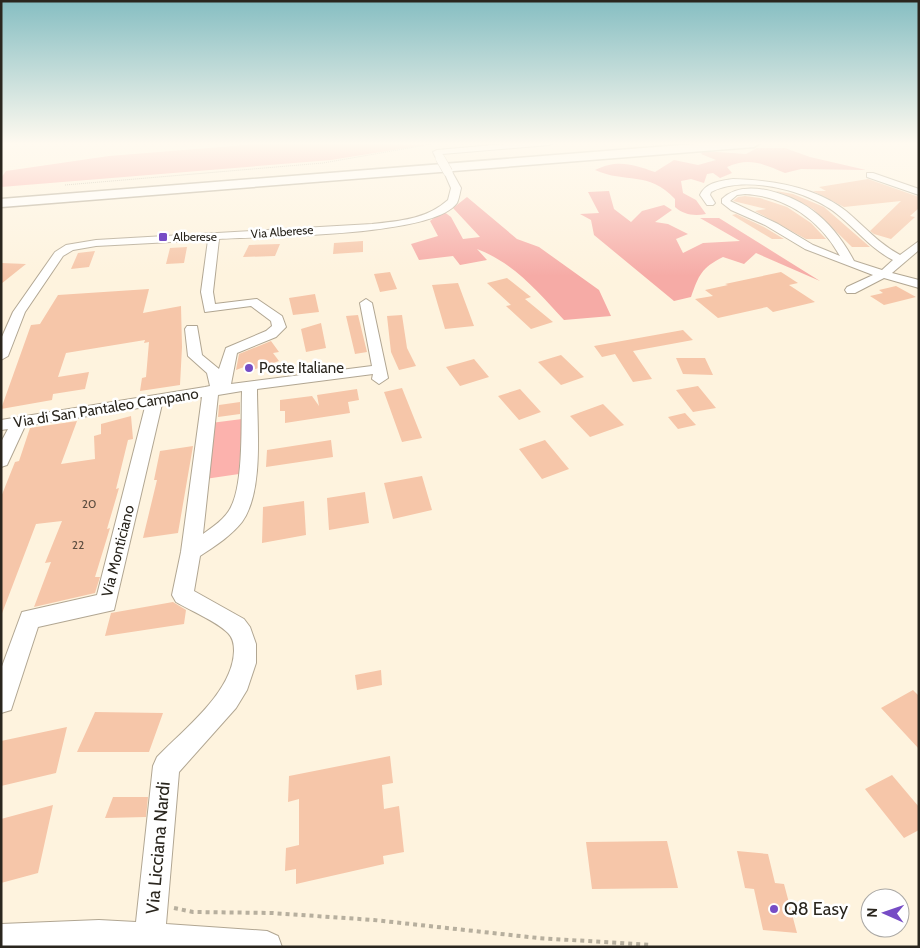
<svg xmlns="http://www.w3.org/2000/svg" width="920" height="948" viewBox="0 0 920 948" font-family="Cabin,sans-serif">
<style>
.green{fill:#fcb2ad}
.forest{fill:#f6aba6}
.building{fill:#f6c6a9}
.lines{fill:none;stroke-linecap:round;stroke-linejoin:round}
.minor-casing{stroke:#b1a692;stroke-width:2}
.highway-casing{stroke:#b1a692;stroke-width:3}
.path-far1{stroke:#b7af9e;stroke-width:1;stroke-dasharray:1 1;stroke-linecap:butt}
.path{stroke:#b7af9e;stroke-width:4;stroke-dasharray:4 4;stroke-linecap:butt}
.minor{fill:#fff;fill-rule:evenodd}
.highway{fill:#fff;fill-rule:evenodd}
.minor-bridge-casing{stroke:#b1a692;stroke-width:10;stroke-linecap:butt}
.minor-bridge{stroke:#fff;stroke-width:9}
.poi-dot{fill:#764cc5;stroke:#fff;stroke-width:2}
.labels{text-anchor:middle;stroke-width:5;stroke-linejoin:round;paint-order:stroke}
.far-street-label{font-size:12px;fill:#2a261e;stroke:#fff}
.far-poi-label{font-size:12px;fill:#2a261e;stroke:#fff;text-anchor:start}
.number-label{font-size:12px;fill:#5d4e41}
.poi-label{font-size:15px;fill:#2a261e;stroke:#fff;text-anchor:start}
.street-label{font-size:15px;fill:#2a261e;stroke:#fff}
.near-street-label{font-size:18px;fill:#2a261e;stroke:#fff}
.near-poi-label{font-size:18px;fill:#2a261e;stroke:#fff;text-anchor:start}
</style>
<rect width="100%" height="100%" fill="#fef3de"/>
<path class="green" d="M273,143L424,145L331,160L1,187V178L6,171L109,156Z
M242,419L239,474L205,479L211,423Z"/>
<path class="forest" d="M757,148H785L810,157L866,170L801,169L785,173C764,164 749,157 727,167L732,173L720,178L713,173L707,174L704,183L691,179L681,181L683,193L696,200L706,214C694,216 684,215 675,207V199C648,170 626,184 595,170C617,159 633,164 655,172L674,160L698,165L716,160L701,154L703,151L746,154Z
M609,191L614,209L631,222L642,211L664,205L672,210L655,222L668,224L688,234L676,239L683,253L703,243L740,241L700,218H719L820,281L756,253L744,264L723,257C701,268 699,275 691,297L674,301L594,235L591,220L580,214L599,213L588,192Z
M467,197L517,239L539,247L599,290L611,316L564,320C538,292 514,263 477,249L487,260L460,265L453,256L419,260L411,244L438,236L430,221L443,211L451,217L463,239L480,237L453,208Z"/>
<path class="building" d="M868,179L919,197V208L910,216L915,217L891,239L874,234L870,231L901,201L844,207L813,191H826L819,187Z
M776,191L793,194L824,207L870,247H852L813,209Z
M745,196L760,198L787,207L811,223L826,239H806L755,211L766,209L733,201L738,197Z
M736,214L764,227L784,239H772L732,215Z
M363,241V252L333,254L334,243Z
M280,244L275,256L243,257L249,245Z
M187,247L184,263L166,264L170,248Z
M95,251L89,267L71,269L78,253Z
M1,263L26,264L1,284Z
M390,272L397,289L380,292L374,274Z
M781,272L798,283L789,285L815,302L773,312L767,307L718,318L695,299L713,296L705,290L728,285L725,284Z
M507,278L531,297L525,299L553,322L531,329L506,306L511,305L487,283Z
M458,283L474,326L445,329L432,285Z
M896,286L916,297L884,305L870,296L883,293L879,290Z
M149,289L143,313L181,306L182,347L180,385L140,391L142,378L146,377L149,342L144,343L145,340L66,353L58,377L89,372L85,389L53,394L52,400L1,409L31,325L40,324L58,295Z
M315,294L319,312L293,315L289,298Z
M358,315L367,352L355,354L346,316Z
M402,315L407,348L416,366L399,370L391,352L387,316Z
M321,323L326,348L306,352L301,329Z
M683,330L693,340L633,351L652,379L633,382L615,354L602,357L594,346Z
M271,341L279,352L273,353L279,361L247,372L244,367L236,370L239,354Z
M561,355L584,377L561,385L538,362Z
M676,358H705L713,375L683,374Z
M474,359L489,377L460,386L446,367Z
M698,386L716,408L693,412L676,390Z
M402,388L422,438L402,442L384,392Z
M357,389L359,400L348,402L350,413L285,423V411H280V400L312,396L319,406L317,395Z
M520,389L541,412L519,420L498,396Z
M240,402V414L218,417L219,405Z
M603,404L624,425L590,437L570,416Z
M685,413L696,425L678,429L668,417Z
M131,416L133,439L128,440L116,489L119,488L107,529L110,528L95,577H100L95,593L34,607L51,562L45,563L62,521L36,524L1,616V497L15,462L19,461L30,428L77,421L61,464L95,459L94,436L101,434V424Z
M331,440L333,457L266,467L267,450Z
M545,440L569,469L542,479L519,449Z
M193,446L178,533L143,538L157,480H154L160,451Z
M422,476L432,510L393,519L384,483Z
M365,492L369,523L329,530L327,498Z
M304,501L306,535L262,543L263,507Z
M173,602L186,610L184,624L105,636L111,613Z
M381,670L382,685L357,690L355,675Z
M913,690L919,696V749L881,708Z
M95,712L163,713L149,752H77Z
M67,727L56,773L1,786V741Z
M390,756L393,783L382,785L384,809L399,806L404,852L383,856L384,864L296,884V869L285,871L286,848L299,845V799L288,802L289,776Z
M892,775L919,807V830L904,838L865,789Z
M113,797H148L146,817L105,818Z
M53,805L38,873L1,883V819Z
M667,841L678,888L592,889L586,842Z
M737,851L768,854L775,883L784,884L797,933L763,930L754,889L745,888Z"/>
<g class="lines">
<g class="minor-casing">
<path id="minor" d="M517,143H553L549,145L442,154L444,158L440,161L437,160L433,152L437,150Z
M445,170H451L461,188C460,192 459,199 457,203C433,237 264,236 219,239L213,292L215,304L257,299L282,316L286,327L276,337L237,353L231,384L372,366L360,303L366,299L372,303L388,378L379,384L372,379L373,374L257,389C257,427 264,491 242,522C231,536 215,546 200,556L194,591L244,619L250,627L256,644V663L247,690L236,708L179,772L166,924L267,931L278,936L282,947H1V924L99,920L136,922L153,766L157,757C184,729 233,692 234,651C234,644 233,638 228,633C216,621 191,611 176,602L172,595L181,552L202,397L162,404L114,610L38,627L11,710L1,713V669L22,612L97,595L145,407L25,426L7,465L1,467V442L8,429L1,430V420L205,387L210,386L207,373L188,356L185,329L187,326H197L202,355L219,369L226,348L266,331L272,326L271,321L251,306L205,312L201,292L208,240L96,246L73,250L63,256L25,312L8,356L1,360V339L13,312L55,252L66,245L96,240L372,224C400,221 427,219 448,200L451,188L444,172ZM242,391C241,421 244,482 231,507C226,518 213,527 203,534L218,395Z
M867,173H873L919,189V195L867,177Z
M733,179C771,180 816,187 846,211C864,226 879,244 900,255L919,241V250L892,273L919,280V288L884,278L855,293H847L845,290L847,287L873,275L805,249L765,225L731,210L722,203V199C744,177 790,194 812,210C830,223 844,242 854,261L882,270L893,260C871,249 857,230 837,214C809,191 745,174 711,192L710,195L715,203L713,205H707L700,195C706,182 721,181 733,179ZM745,194C786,196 820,220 840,256L813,245L778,224L730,201L737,195Z"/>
</g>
<g class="highway-casing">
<path id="highway" d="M707,143H760L754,147L1,207V199Z"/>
</g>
<path class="path-far1" d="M65,185L323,163L432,144"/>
<path class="path" d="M174,908L193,912L272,913L374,920L538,938L651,945"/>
<use href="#minor" class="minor"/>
<use href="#highway" class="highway"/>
<g class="minor-bridge-casing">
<path id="minor-bridge" d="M440,158L448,172"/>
</g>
<use href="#minor-bridge" class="minor-bridge"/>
</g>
<linearGradient id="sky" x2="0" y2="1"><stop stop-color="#86bec2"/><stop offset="0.52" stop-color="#fffaf0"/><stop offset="1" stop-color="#fffaf0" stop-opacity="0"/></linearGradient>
<rect width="920" height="276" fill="url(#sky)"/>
<g class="poi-dot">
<rect x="158" y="232" width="10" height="10" rx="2.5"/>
<circle cx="249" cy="368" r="5"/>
<circle cx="774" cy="909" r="5"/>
</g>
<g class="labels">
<g class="far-street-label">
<text transform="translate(282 232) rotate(-4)" y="4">Via Alberese</text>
</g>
<g class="far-poi-label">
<text x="173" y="241">Alberese</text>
</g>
<g class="number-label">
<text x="89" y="508">20</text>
<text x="78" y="549">22</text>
</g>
<g class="poi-label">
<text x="259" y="373">Poste Italiane</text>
</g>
<g class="street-label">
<text transform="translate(106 408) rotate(-9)" y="5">Via di San Pantaleo Campano</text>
<text transform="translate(118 551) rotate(-76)" y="5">Via Monticiano</text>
</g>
<g class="near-street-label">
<text transform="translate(158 848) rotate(-85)" y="6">Via Licciana Nardi</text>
</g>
<g class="near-poi-label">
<text x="784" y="915">Q8 Easy</text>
</g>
</g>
<rect width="920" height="948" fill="none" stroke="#2a261e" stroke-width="5"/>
<g transform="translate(885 913) rotate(272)"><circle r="24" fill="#ffffff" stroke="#aaa8a5"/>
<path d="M0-4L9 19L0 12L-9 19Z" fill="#764cc5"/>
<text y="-8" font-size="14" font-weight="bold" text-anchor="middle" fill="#2a261e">N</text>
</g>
</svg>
